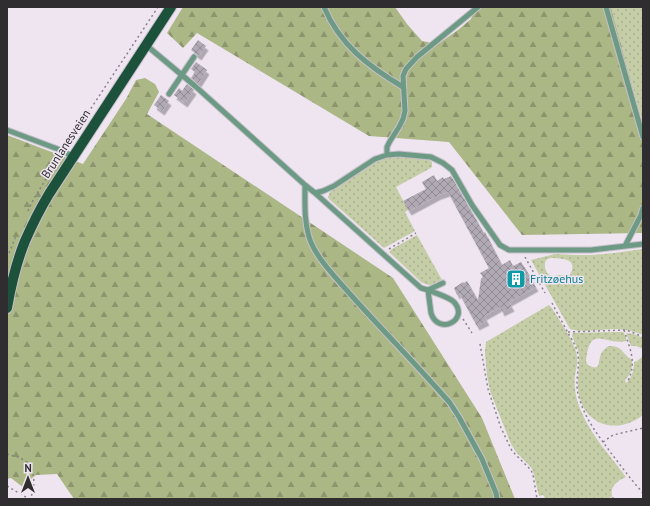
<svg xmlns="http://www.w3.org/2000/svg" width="650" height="506" viewBox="0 0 650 506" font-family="'PT Sans',sans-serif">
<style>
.grass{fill:url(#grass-dots);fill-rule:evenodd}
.forest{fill:url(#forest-firs)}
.building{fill:url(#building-cross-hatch);filter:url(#shadow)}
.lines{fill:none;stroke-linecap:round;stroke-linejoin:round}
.lane-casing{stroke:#c8c0cb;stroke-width:7}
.primary-casing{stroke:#c8c0cb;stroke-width:12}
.path{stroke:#88838a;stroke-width:1.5;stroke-dasharray:2 3;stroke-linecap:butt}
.lane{stroke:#6d9a85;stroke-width:5}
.primary{stroke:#1c513c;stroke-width:10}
.labels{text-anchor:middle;stroke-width:3;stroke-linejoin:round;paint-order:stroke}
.street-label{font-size:12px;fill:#302d31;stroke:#eee5f1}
.culture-label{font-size:12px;fill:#0d838f;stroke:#eee5f1;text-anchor:start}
</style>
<defs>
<pattern id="grass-dots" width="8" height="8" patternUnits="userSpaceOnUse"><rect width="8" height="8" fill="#c4cda6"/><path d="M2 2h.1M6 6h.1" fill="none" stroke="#a9b08f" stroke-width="1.8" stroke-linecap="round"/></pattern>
<pattern id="forest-firs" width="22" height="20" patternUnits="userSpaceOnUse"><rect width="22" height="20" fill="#abb784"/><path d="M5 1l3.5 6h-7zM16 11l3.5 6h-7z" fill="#8c956d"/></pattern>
<pattern id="building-cross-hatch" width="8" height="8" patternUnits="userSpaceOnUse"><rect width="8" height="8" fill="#b1aab5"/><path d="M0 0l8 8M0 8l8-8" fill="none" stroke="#908b94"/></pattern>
<filter id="shadow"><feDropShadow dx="2.5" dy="4.5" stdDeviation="0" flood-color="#0004"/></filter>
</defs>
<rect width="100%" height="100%" fill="#eee5f1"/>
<path class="grass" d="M611,7H643V125V124Z
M388,157C400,157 423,154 432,162V167L429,169L396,187L408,210L405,212L415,231L384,248L329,199L328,197L330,192L335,188L374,161Z
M417,235L442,280C433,285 430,287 421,282L389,252L392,249Z
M643,249V335C634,331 625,329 615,329C600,329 584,333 570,329L531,260L555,254L574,255H593L614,253ZM550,258C561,259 579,257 570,275C566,277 565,275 560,275C557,274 557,276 554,276C546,276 543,266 546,260Z
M549,305L552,308C559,320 577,345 577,357C578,363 576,369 575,375C574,384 575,394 578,403C587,431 609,454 626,477C620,479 614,484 612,489C611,492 612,494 612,497L603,499H546L543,495L539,496L533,471L531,467L516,452L511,444L490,391L487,376L485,352L486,342Z
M617,332H622L624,333L627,341C604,346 590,323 586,361C587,366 592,368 597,367L598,366C601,356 599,352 609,346C623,346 622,354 632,360C632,370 631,374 625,380L626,383C632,379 634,369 634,362L637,361L643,356V415C616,436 582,425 578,389C577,378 580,366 579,355L578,350L572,336L573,333Z
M626,333L634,334L643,338V349L636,346H631Z"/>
<path class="forest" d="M183,7H395L407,24L422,41L438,44L458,30L471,19L476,7H611L643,125V233L522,235L449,142L369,136L197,33L183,48L167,33Z
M145,78L155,84L159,92L147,114L393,278L482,418L515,499H74L57,474L36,475L31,479L29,487L24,488L11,478L7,479V135L83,164L126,99L136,80Z"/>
<path class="building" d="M198,40L206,46L199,56L191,50Z
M196,62L207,70L198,84L191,78L195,72L191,69Z
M187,84L194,90L185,103L174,95L179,88L182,91Z
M161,95L169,101L162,111L154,105Z
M434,175L437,181L443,177L444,179L451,176L484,233L485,232L502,265L510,260L513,266L521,262L532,279H531L536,287L509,302L512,307L502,312L500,307L484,316L487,321L477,326L459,293L457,295L454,288L463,282L464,283L467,281L478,300L481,279L483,277L480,273L489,268L448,192L439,195L409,211L403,201L426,189L422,182Z"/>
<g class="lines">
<g class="lane-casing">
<path id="lane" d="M324,7C340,45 368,66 403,87
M606,7L643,137
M146,45L195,86L305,185L315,193L323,191L334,186L375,159L387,155L399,154L431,157L443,163L452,170L472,205L500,245L509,250H591L643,244
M169,94L194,57
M7,130L63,151L73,157
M387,155V147L390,141L399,127L403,119L405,111L403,76L406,69L417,57L478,7
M305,185C305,203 304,220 309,237C315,257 337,279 350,294C383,331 417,365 450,403L459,417L482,459L496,493L497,499
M315,193L421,288L428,290L443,283
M625,246L641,215L643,208
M428,290C435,293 449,297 454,302C470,320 438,336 431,313Z"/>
</g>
<g class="primary-casing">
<path id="primary" d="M7,308C11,285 16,263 25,241C32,225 40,209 49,194L171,7"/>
</g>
<path class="path" d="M66,146L158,7
M28,211L33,200L59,158
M389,249L416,233
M9,253L16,236
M525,257L545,293
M552,303C557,313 563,323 568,333C572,340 577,347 578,355C580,369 574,383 579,397C585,419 598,435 611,453C621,466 632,481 643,493
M463,319L472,333
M624,330C630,349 637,362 628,381
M568,332L624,330L629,331L643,337
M480,344L488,389L501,428L512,451L531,470L533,475L537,499
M603,442L613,435L643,428
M7,454C12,456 18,456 22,459C36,466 36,487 30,499
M7,486L29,499
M607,499L611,498L620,499"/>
<use href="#lane" class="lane"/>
<use href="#primary" class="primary"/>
</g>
<defs>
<g id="building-square" transform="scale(1)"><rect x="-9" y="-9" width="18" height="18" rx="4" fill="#0f9aa8" stroke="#eee5f1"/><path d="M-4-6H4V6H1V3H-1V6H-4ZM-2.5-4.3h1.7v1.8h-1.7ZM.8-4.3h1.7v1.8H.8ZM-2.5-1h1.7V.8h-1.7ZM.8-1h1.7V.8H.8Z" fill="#fff"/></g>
</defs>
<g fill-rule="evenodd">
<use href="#building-square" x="516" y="279"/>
</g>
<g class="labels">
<g class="street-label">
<text transform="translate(66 144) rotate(-57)" y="4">Brunlanesveien</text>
</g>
<g class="culture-label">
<text x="530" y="283">Fritzøehus</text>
</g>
</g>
<rect width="650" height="506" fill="none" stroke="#302d31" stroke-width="16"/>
<g transform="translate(28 478)" stroke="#eee5f1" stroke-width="3" paint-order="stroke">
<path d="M0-3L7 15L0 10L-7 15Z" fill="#302d31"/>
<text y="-6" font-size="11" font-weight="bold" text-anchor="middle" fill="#302d31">N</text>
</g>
</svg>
